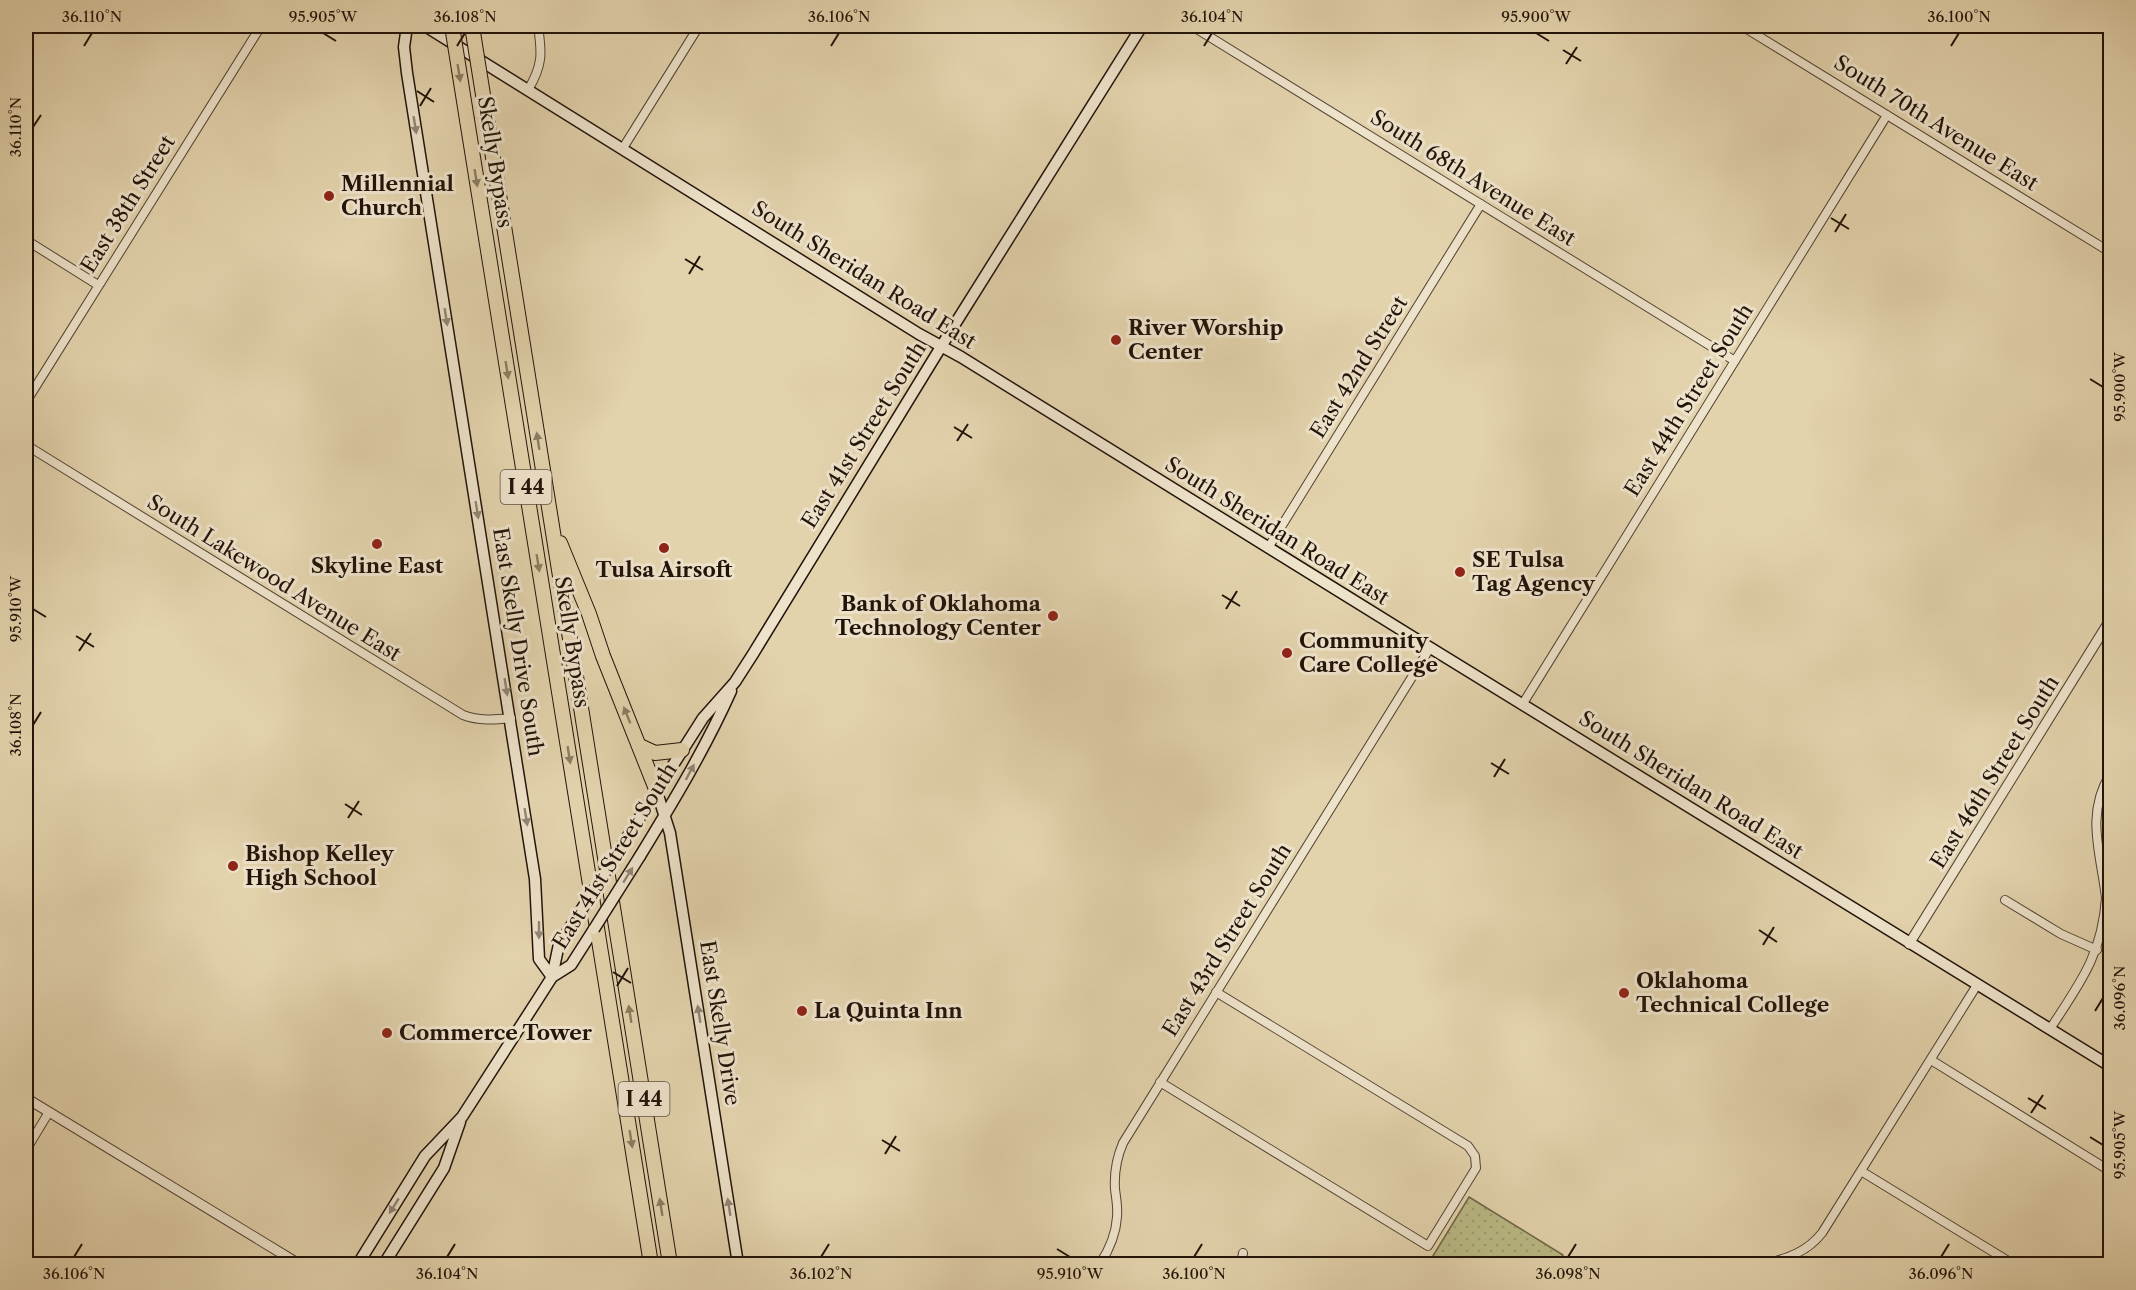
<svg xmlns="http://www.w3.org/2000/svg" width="2136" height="1290" viewBox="0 0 2136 1290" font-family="'Libre Caslon Text',serif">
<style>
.grass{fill:url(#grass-dots);stroke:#6e6647;stroke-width:1.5}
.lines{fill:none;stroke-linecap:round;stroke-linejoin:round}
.minor-casing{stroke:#524332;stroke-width:10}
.tertiary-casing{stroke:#524332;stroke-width:11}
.secondary-casing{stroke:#221309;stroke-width:13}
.motorway-casing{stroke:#221309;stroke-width:16}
.minor{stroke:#ede2ca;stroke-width:8}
.tertiary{stroke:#ede2ca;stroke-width:9}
.secondary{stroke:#ede2ca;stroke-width:10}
.motorway{stroke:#e3d3ad;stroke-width:14}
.secondary-bridge-casing{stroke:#221309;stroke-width:13;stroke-linecap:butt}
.motorway-bridge-casing{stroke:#221309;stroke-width:16;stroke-linecap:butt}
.secondary-bridge{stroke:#ede2ca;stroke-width:10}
.motorway-bridge{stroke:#e3d3ad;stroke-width:14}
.oneway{fill:#8c7d63}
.oneway2{fill:#928573}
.ticks{fill:none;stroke:#221309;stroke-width:2}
.poi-dot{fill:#8f2418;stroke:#ede2ca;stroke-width:2}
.labels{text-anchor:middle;stroke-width:6;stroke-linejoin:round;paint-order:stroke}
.shield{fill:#ede2ca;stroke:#5f5143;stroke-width:1.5}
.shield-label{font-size:20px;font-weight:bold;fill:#221309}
.street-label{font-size:21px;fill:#221309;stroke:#ede2ca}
.poi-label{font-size:21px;font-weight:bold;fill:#221309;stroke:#ede2ca;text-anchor:start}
.neatline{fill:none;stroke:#221309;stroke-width:2}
.ticks-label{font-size:15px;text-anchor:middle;fill:#221309}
</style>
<defs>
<pattern id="grass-dots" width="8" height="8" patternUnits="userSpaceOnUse" patternTransform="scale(1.5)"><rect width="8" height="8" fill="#baba85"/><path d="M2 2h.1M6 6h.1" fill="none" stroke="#a09f72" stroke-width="1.8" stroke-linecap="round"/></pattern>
</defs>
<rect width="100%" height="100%" fill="#e3d3ad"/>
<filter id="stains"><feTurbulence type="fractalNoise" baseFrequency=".00333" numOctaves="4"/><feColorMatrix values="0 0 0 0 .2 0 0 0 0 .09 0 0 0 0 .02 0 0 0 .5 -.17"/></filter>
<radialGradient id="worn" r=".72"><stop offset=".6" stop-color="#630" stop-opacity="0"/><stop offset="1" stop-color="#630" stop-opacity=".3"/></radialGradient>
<path class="grass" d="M1469,1197L1563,1255L1556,1264H1428Z"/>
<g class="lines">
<g class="minor-casing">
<path id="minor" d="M1192,26L1735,361
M1742,26L2110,252
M528,90C543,65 542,53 538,26
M623,148L699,26
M26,240L98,285
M26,402L261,26
M26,445L463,715C479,721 494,720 511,718
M1268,548L1481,204
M1522,705L1887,115
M2106,898C2101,854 2085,815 2110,774
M2005,900L2061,934L2097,950
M2050,1029C2080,983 2102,955 2106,898H2110
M1931,1060L2110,1171
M1160,1082L1428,1246L1476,1168L1475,1156L1468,1146L1216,992
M26,1150L49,1112
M1861,1171L2013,1264
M1100,1264C1109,1250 1116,1234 1117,1217C1118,1207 1116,1198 1115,1189C1114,1173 1117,1157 1123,1143L1430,648
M1241,1264L1243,1253
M1765,1264C1788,1258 1807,1252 1822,1233L1977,985"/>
</g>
<g class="tertiary-casing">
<path id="tertiary" d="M1909,944L2110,620
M26,1098L299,1264"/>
</g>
<g class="secondary-casing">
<path id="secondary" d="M407,26L404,47L407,73L535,879L539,959L552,977
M425,26L919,334L961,357L1416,639L2110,1066
M656,789L670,833L738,1264
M635,825L703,718L735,682L753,654L955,324L1142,26
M640,856C673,802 705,749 731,691
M552,977L571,965L594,929
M358,1264L425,1156L462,1117L538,999L552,977L559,944L566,934
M384,1264L444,1168L460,1122"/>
</g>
<g class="motorway-casing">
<path id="motorway" d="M467,120L651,1264
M492,151L670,1264
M560,543L589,614L603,656L656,789
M640,746L655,753L682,750"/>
</g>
<use href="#minor" class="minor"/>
<use href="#tertiary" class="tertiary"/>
<use href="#secondary" class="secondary"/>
<use href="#motorway" class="motorway"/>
<g class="secondary-bridge-casing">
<path id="secondary-bridge" d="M594,929L640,856
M566,934L635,825"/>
</g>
<g class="motorway-bridge-casing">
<path id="motorway-bridge" d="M452,26L467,120
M472,26L492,151"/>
</g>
<use href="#secondary-bridge" class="secondary-bridge"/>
<use href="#motorway-bridge" class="motorway-bridge"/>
</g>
<defs><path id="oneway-solid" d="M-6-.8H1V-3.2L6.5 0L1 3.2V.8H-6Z" transform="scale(1.5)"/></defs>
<g class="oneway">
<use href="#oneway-solid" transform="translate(459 73) rotate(81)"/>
<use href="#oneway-solid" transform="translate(476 178) rotate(81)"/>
<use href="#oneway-solid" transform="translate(507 370) rotate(81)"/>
<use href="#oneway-solid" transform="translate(538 441) rotate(-99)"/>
<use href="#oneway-solid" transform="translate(538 563) rotate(81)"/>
<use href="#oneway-solid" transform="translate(627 715) rotate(-112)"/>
<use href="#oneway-solid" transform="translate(569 755) rotate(81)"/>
<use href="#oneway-solid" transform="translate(630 1014) rotate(-99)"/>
<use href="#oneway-solid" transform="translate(631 1139) rotate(81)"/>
<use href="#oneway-solid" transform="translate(661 1207) rotate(-99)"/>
</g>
<g class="oneway2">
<use href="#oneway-solid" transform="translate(415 125) rotate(81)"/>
<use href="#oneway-solid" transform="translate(446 317) rotate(81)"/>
<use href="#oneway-solid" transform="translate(477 510) rotate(81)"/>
<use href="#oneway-solid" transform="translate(506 687) rotate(81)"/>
<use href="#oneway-solid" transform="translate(690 772) rotate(-62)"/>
<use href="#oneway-solid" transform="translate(526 817) rotate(81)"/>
<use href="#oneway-solid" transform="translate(628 875) rotate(-58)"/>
<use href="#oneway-solid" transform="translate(539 930) rotate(90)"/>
<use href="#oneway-solid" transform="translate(699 1014) rotate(-99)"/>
<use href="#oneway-solid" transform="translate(394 1206) rotate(122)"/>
<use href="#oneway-solid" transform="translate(729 1207) rotate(-99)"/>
</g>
<path class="ticks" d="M323,33L336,41M1536,33L1549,41M84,46L92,33M457,46L465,33M831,46L839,33M1204,46L1212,33M1951,46L1959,33M1563,50L1581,61M1566,64L1577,47M417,91L434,102M420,106L431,88M33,127L41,115M1831,218L1849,229M1835,232L1846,214M685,259L703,270M689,274L700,256M2090,379L2103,387M954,427L972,438M957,441L968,424M1222,595L1240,606M33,609L46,617M1226,609L1237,591M76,636L94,647M79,651L91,633M33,725L41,712M1491,763L1509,774M1494,777L1505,759M345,804L362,815M348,818L359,801M1759,930L1777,942M1763,945L1774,927M613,972L631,983M617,986L628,968M2095,1011L2103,998M2028,1098L2046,1109M2031,1113L2043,1095M2090,1137L2103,1145M882,1140L900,1151M885,1154L896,1136M1057,1249L1070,1257M74,1257L82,1244M447,1257L455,1244M821,1257L829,1244M1194,1257L1202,1244M1568,1257L1576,1244M1941,1257L1949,1244"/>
<g class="poi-dot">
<circle cx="329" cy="196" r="6"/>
<circle cx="1116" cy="340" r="6"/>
<circle cx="377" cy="544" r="6"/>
<circle cx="664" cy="548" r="6"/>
<circle cx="1460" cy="572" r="6"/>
<circle cx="1053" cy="616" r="6"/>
<circle cx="1287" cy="653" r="6"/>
<circle cx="233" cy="866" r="6"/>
<circle cx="1624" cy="993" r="6"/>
<circle cx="802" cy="1011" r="6"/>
<circle cx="387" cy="1033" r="6"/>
</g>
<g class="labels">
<g class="shield">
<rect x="500.5" y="470" width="51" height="34" rx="4.5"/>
<rect x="618.5" y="1082" width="51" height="34" rx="4.5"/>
</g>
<g class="shield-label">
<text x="526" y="494">I 44</text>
<text x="644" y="1106">I 44</text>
</g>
<g class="street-label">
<text transform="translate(1936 123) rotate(32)" y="7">South 70th Avenue East</text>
<text transform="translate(495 162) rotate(81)" y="7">Skelly Bypass</text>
<text transform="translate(1473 178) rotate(32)" y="7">South 68th Avenue East</text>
<text transform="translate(128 204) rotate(-58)" y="7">East 38th Street</text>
<text transform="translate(864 275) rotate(32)" y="7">South Sheridan Road East</text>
<text transform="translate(1359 367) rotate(-58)" y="7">East 42nd Street</text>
<text transform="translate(1689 400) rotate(-58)" y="7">East 44th Street South</text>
<text transform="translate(864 435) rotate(-58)" y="7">East 41st Street South</text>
<text transform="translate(1277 531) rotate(32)" y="7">South Sheridan Road East</text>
<text transform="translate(274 578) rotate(32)" y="7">South Lakewood Avenue East</text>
<text transform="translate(518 642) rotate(81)" y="7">East Skelly Drive South</text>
<text transform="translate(572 642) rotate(81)" y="7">Skelly Bypass</text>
<text transform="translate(1995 772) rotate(-58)" y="7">East 46th Street South</text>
<text transform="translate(1691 785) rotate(32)" y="7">South Sheridan Road East</text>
<text transform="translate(615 856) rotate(-58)" y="7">East 41st Street South</text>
<text transform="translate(1227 940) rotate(-58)" y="7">East 43rd Street South</text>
<text transform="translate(720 1023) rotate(81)" y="7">East Skelly Drive</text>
</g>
<g class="poi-label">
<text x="341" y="191">Millennial<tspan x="341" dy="24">Church</tspan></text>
<text x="1128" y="335">River Worship<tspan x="1128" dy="24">Center</tspan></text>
<text x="1472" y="567">SE Tulsa<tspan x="1472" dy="24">Tag Agency</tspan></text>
<text x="377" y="573" text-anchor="middle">Skyline East</text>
<text x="664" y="577" text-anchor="middle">Tulsa Airsoft</text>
<text x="1041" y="611" text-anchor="end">Bank of Oklahoma<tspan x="1041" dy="24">Technology Center</tspan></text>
<text x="1299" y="648">Community<tspan x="1299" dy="24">Care College</tspan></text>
<text x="245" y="861">Bishop Kelley<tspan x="245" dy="24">High School</tspan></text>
<text x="1636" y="988">Oklahoma<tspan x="1636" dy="24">Technical College</tspan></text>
<text x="814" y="1018">La Quinta Inn</text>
<text x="399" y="1040">Commerce Tower</text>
</g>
</g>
<rect width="2136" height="1290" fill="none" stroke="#e3d3ad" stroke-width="66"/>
<rect x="33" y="33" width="2070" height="1224" class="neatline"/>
<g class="ticks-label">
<text x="92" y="22">36.110°N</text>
<text x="323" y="22">95.905°W</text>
<text x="465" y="22">36.108°N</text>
<text x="839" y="22">36.106°N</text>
<text x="1212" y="22">36.104°N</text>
<text x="1536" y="22">95.900°W</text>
<text x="1959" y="22">36.100°N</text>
<text transform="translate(16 127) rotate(-90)" y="5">36.110°N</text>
<text transform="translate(2120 387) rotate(-90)" y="5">95.900°W</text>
<text transform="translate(16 609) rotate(-90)" y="5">95.910°W</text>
<text transform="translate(16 725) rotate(-90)" y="5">36.108°N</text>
<text transform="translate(2120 998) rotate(-90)" y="5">36.096°N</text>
<text transform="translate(2120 1145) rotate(-90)" y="5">95.905°W</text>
<text x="74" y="1279">36.106°N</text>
<text x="447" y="1279">36.104°N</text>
<text x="821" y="1279">36.102°N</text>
<text x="1070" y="1279">95.910°W</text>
<text x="1194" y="1279">36.100°N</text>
<text x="1568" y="1279">36.098°N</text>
<text x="1941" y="1279">36.096°N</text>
</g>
<rect width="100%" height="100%" filter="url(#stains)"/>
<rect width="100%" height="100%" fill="url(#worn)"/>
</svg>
